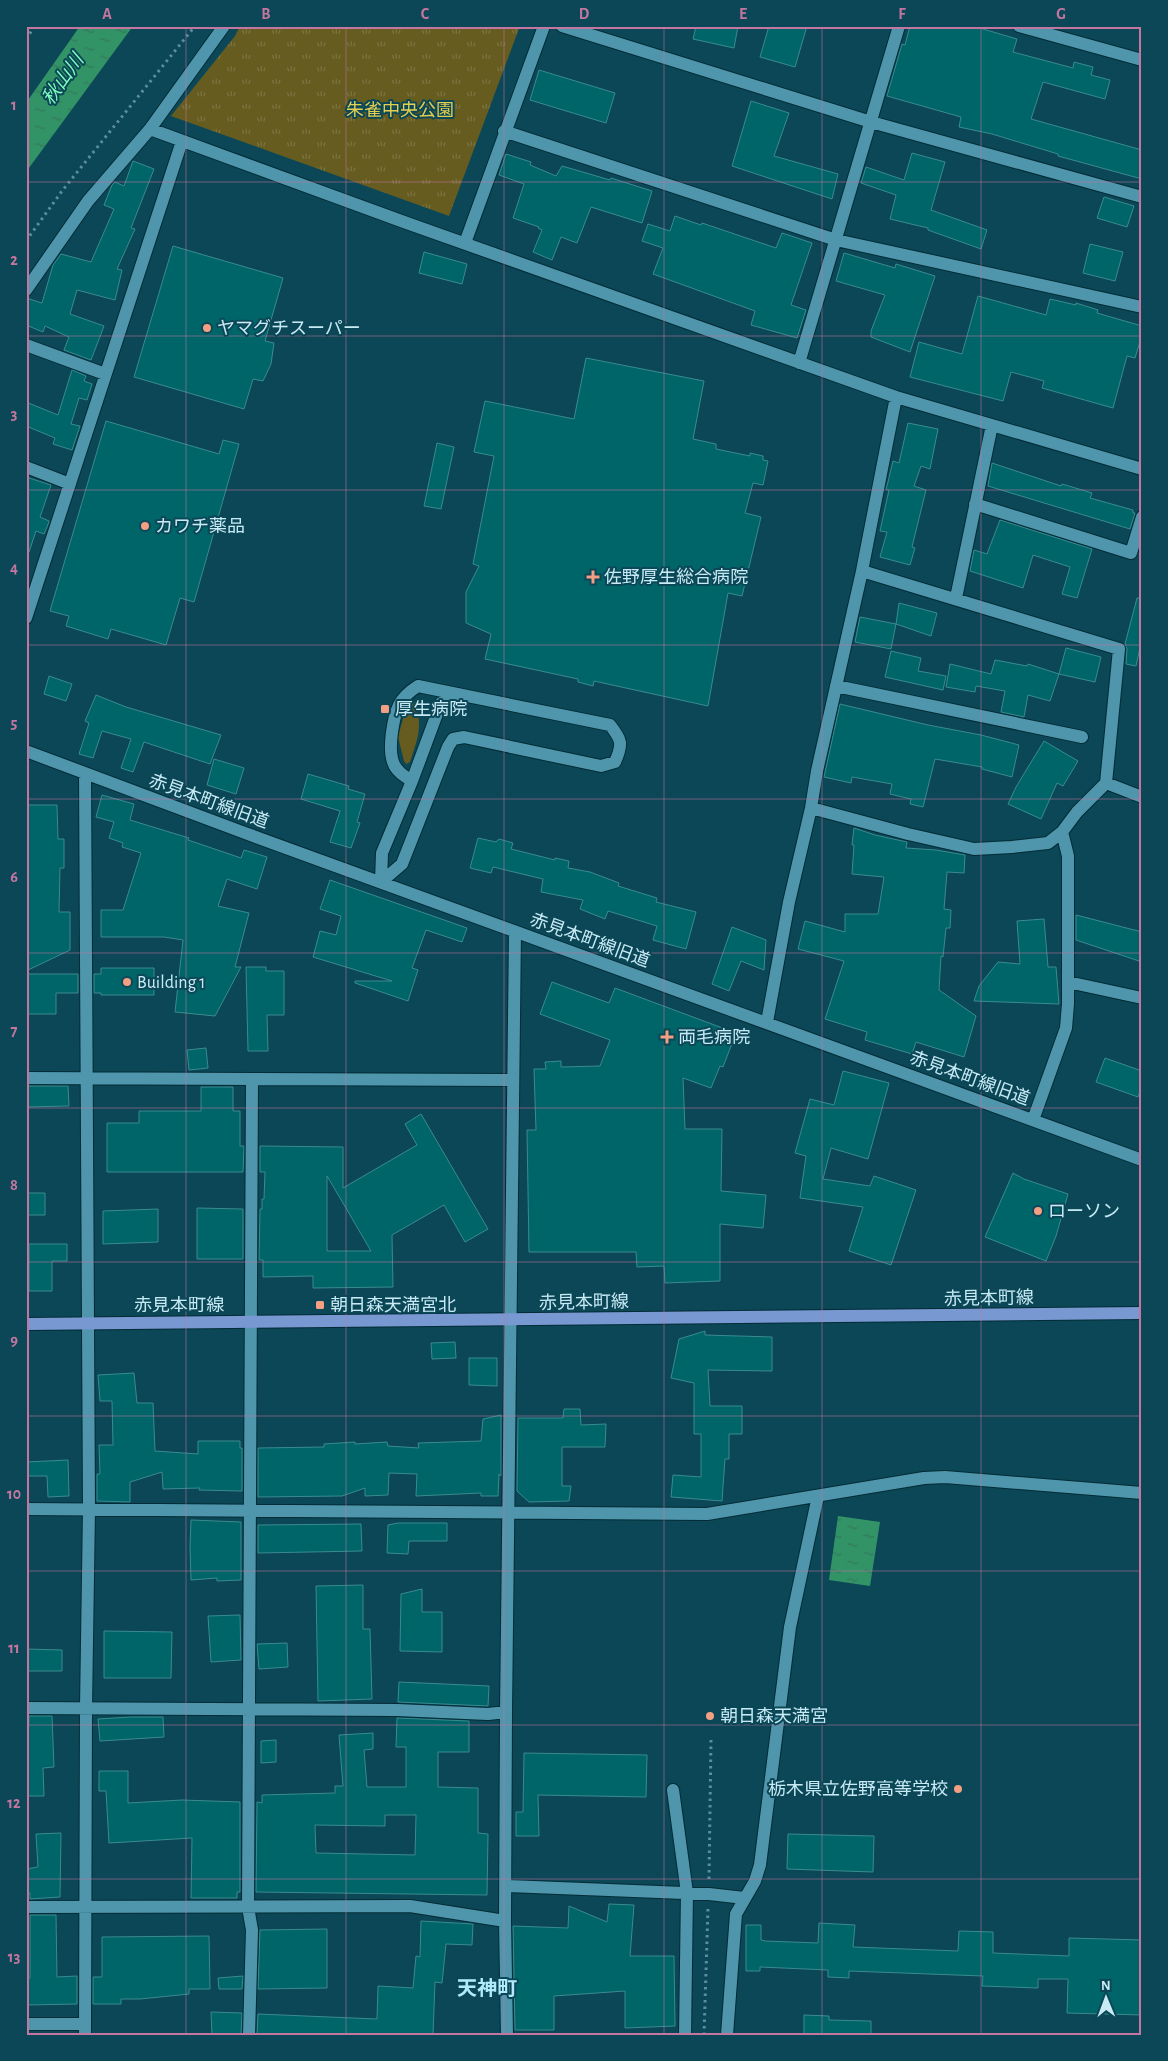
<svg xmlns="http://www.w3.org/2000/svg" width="1168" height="2061" viewBox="0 0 1168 2061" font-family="'Alegreya Sans','Noto Sans JP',sans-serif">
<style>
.grass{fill:#665c20}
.park{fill:url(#park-tufts)}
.water{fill:url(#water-ripples)}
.building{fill:#006569;stroke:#3a8b8f;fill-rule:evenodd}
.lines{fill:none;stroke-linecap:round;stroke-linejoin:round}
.minor-casing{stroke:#032c36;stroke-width:14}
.major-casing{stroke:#032c36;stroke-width:14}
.path{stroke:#5d8e9c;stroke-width:3;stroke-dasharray:2.5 4;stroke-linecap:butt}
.minor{stroke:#4f96ac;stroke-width:12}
.major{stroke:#7898d2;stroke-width:12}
.grid{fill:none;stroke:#c476a0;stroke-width:1;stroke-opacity:0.55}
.poi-dot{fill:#f39f83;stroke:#0b4756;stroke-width:2}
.labels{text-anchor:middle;stroke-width:4;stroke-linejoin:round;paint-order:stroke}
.park-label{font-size:18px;fill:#e3ce50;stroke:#0b4756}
.poi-label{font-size:18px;fill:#c7eaf5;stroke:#0b4756;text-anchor:start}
.street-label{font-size:18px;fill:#c7eaf5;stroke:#0b4756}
.water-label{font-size:19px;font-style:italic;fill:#7efcbd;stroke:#0b4756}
.quarter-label{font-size:20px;font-weight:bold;fill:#b2eafd;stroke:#0b4756}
.neatline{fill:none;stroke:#c476a0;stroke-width:2}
.grid-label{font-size:16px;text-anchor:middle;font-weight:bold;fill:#c476a0}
</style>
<defs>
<pattern id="park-tufts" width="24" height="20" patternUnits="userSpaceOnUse" patternTransform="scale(1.25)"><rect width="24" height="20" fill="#665c20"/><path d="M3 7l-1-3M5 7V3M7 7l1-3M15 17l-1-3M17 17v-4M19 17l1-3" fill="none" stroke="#7a7441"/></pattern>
<pattern id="water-ripples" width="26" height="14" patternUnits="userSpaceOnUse" patternTransform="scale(1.25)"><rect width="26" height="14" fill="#319366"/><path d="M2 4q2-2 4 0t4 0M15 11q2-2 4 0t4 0" fill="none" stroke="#35785c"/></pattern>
</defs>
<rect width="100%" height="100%" fill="#0b4756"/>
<path class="grass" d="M415,702C423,726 418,738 410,762L406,764L404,761L398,737L407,704Z"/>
<path class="park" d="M240,26H520L449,216L171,116L235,36Z"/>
<path class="water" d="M80,26H133L26,172V103Z
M838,1516L880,1522L870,1586L829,1580Z"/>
<path class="building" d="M696,26H738L734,48L693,39Z
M769,26H807L795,67L760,57Z
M910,26H973L1017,39L1013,52L1073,68L1074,62L1093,67L1091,75L1110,80L1105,99L1043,82L1031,119L1142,150V179L1058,156V154L992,134L959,127L961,117L887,96L902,44L905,45Z
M539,70L615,93L606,123L530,100Z
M751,101L789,113L774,156L838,174L832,199L732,166Z
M912,153L945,162L931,210L987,230L981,249L928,230V228L890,219L896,195L861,183L866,167L904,180Z
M506,154L531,162L530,165L556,176L562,166L610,180L611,178L652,191L642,223L591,207L577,243L561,237L552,260L533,252L542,230L538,228L539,227L513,218L524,184L499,175Z
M133,161L154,169L131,228L135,229L117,269L122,270L115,300L77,290L70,314L104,326L91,360L64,350L69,337L45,326L43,332L26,325V298L42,303L53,265L61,254L91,262L114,209L104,205L112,185L115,182L124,186Z
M1104,197L1134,206L1127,227L1097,218Z
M675,216L701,225L702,223L776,248L782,233L812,243L791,305L806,310L797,338L751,325L755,311L653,274L663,248L642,241L648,224L670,231Z
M1090,244L1123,252L1115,281L1083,273Z
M173,246L283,278L265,341L274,343L271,364L263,381L253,379L244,409L134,377Z
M424,252L467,264L462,284L419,273Z
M844,253L895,268L896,264L935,276L910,352L871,337V331L885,295L836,281Z
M978,296L1046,315L1050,299L1076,305V303L1098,310L1097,313L1142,326V335L1135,358L1127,356L1113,408L1042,388L1044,381L1011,372L1003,401L910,377L919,342L962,354Z
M586,358L704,381L693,439L716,444V449L750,456V453L763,456V460L768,461L763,485L753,483L745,513L761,517L742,596L728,593L708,706L594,681L593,686L578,682V679L485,659L491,634L466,623V592L479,566L473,564L494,456L474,452L485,401L574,419Z
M72,370L86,376L84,381L92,384L87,400L79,398L71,424L80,426L72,450L53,444L55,438L26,426V402L58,415Z
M106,421L219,454L223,440L239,444L194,602L180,598L166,645L111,629L108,639L66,626L69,616L50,611Z
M908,423L938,429L930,469L921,466L914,486L926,490L912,547L915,548L910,565L880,557L887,532L880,531L889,490L886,489L888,482L893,461L899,463Z
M437,443L454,447L441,509L424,506Z
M992,463L1061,486L1062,484L1092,493L1090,498L1133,510V513H1135L1130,529L988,486Z
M26,477L51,485L40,517L49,521V522L44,534L36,531L29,552H26Z
M1000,520L1092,549L1077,598L1062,594L1070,567L1033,555L1023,588L970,571L974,550L987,554Z
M1137,598H1142V638L1136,666L1126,664L1127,649L1125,644Z
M899,603L937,613L931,636L896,624Z
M860,617L896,624L891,649L855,642Z
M1066,648L1101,657L1095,682L1059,674Z
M891,651L921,658L918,671L946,676L943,690L885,677Z
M995,660L1027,666L1028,664L1059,674L1050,701L1028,695L1024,717L1001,712L1005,691L976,686L975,692L946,687L950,664L991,674Z
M49,676L72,684L66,701L44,694Z
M96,695L126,707L221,735L210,764L144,742L133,772L121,768L131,739L102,731L93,758L79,754L89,723L85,721Z
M840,704L928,725L981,735L1019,745L1012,777L982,769V767L935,759L923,807L910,804L911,799L890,794L892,784L852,777L851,783L824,777Z
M1044,741L1078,761L1063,786L1057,783L1041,819L1008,804L1016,787Z
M214,759L244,768L236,794L207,785Z
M308,774L349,786L348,789L365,794L357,822L360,823L351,848L330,842L340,811L301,799Z
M102,795L134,804L130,820L189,838L188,840L241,858L244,850L267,857L257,889L227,879L218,906L249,913L235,967H241L215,1016L175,1012L183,940L164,937H101V910H123L141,853L122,847L123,843L109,838L114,822L96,817Z
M26,805H57L58,839H64V868H60L59,912H70V950L26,971Z
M854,828L875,835L907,842L906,848L936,850L965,855L964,873L947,872L944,909L951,910L950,928H946L943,957L941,956L939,990L976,1016L964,1057L916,1042L912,1054L865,1040L867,1032L825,1019L844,961L798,949L805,921L845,932V914H878L884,877L852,874L854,845H852Z
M478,838L496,842L499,839L513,843L511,849L555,860V858L569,861L568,868L590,872L619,883L618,886L657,898L656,902L696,912L686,949L653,940L657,926L608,911L605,919L580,909L583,900L541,892L543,879L493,867L491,873L470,868Z
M330,880L467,928L462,942L426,930L412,968L418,970L408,1001L355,983V981H392L313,957L320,931L336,935L341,916L320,909Z
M1076,915L1142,932V950L1139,961L1076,940Z
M1044,919L1048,967H1056L1059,1004L974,1001L979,986L998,962L1020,964L1017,921Z
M732,927L766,940L764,970L741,961L729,991L712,984Z
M246,967H266V971H284V1015H267L268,1051H248Z
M101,968H154V995H101V993H94V974H101Z
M26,974H78V993H56V1014H26Z
M552,982L609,1003L615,988L736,1033L723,1067L720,1066L711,1088L683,1078L685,1129H722L721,1191L766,1195L763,1228L720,1224V1281L665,1283L664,1266L637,1267L636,1252H529L527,1130H536L534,1069H546L545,1062L561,1061V1067L600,1066L610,1040L540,1014Z
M206,1048L208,1068L189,1070L187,1050Z
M1105,1058L1142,1071V1086L1138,1097L1096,1082Z
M843,1071L889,1083L868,1159L831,1148L823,1179L870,1186L874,1176L916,1190L891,1265L849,1251L863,1207L800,1198L806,1156L795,1153L810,1099L834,1105Z
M26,1086H68L69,1106L26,1107Z
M201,1087H233V1111H240V1146H244L243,1172H107V1123H139V1111H201Z
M421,1114L488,1229L465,1242L444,1205L392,1235L393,1287L313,1288V1276L263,1277V1260H259L260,1209H262V1199H264L265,1172H260V1146L343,1147V1188L417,1145L405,1124ZM327,1176L343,1203L371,1251H327Z
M1013,1173L1024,1179L1068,1194L1056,1236L1046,1261L985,1237Z
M26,1193H45V1215H26Z
M197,1208L243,1209V1259H197Z
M158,1209V1242L103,1244V1211Z
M29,1244H67V1261H52V1291H29Z
M705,1331V1335L772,1337V1371L708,1370L710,1406H742V1434H729V1459H725L722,1501L671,1497L673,1475L701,1477V1434H694V1383L671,1378L679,1339Z
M455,1342L456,1358L432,1359L431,1343Z
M469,1358H497V1386L469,1385Z
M134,1373L137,1403H153L155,1451L198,1454V1441H240V1448H242V1491L199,1490L200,1488L163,1489L162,1472L130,1482V1502L97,1501V1474H100L99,1445H113L112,1401H100L98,1375Z
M564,1409H580L581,1425L606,1424L605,1447H562V1486H571L569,1501L529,1502L517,1491L518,1418H563Z
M501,1415V1476L499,1474L498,1496H481V1493L416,1496L417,1474L389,1473L388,1495L365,1496V1488L342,1496L258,1497V1448L324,1447V1444L355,1442V1444L387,1442L388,1446L419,1448L418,1443L481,1441L483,1419Z
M68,1460L69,1496L48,1497L47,1476H26V1462Z
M191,1520L241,1522V1580L217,1581V1578L191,1580L190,1547Z
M398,1523H447V1541H409L408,1554L387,1553L388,1525Z
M361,1524L362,1551L258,1553V1525Z
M363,1585V1629H370L372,1699L318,1701L316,1586Z
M422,1589V1612H442V1652L400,1651L401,1594Z
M240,1615L241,1660L211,1662L208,1616Z
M104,1631L172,1632L171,1678H104Z
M287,1643L288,1667L259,1669L257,1644Z
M26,1649L62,1650V1671H26Z
M399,1682L489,1686L488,1706L398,1702Z
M29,1716H52L54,1767L43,1768L44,1796H26Z
M131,1717H163L164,1737L100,1741L98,1719Z
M397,1718L469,1721V1752H438V1787L478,1788V1833L488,1834L487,1895L256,1892L257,1802L262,1803V1795L335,1793V1786H343L339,1735L373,1733V1749L364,1750L367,1787H406V1747H396ZM385,1815H416L415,1855L316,1853L315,1825L385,1826Z
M276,1740V1762L261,1763V1741Z
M524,1753L647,1755L646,1797L538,1795L539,1836H516V1812H523Z
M99,1771H128V1803L182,1800L240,1802V1892H237V1898H191L192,1838L109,1843L106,1791H99Z
M61,1833L60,1897L30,1899V1893H26V1869L38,1867L36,1834Z
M788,1834L874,1836L873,1872L787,1869Z
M609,1904L634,1905L630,1956H674L675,2026L625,2028V1991L554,1996V2030H515L513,1926L568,1928L569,1906L607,1922Z
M30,1915H56L57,1977L77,1976V2004L26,2005V1979L30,1978Z
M421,1921L473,1924L472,1945L446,1944L442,1983L435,1982L433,2035H257L258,2014L377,2019L378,1986L413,1988L416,1956L420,1957Z
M819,1923L855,1925L853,1947L958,1951L959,1931L993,1932V1953L1069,1956V1938L1142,1940V2015L1067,2013L1068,1979H1038V1988L982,1986L983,1976L849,1971V1978L828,1977V1970L760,1967V1971H746V1925H761V1940L765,1941L818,1943Z
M327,1929V1988L258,1989L260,1930Z
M209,1936L210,1989H189V1994L140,1999H121V2004H93V1977H102V1937Z
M243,1976L242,1989H219L218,1978Z
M211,2012L242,2013L241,2035H212Z
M804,2015L829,2016V2020L871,2021V2035H804Z"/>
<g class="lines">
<g class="minor-casing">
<path id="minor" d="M562,26L871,122L1142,197
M1019,26L1142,60
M150,129L404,222L896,397L1142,469
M504,131L836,240L1142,307
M465,243L544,26
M26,290L88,201L150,129L224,26
M26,345L105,374
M799,363L899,26
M26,467L70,484
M975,504L1131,553L1142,517
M956,598L992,425
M26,618L182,141
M418,686L610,725C622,740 623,744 615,762L601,766L464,737L453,739L448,747L402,864L381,882L382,853L412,781C404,776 396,771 393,762C388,748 393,718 399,705C403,697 410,691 418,686Z
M836,686L1082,737
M26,751L245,833L1142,1160
M412,781L441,703L463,697
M1106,783L1142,797
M811,808L908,834L974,849L1012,847L1048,843L1062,832L1077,812L1106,783L1119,649L862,571
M1068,982L1142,998
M767,1022L789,902L811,808L817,771L862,571L896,397
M26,1078L512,1080
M1033,1120L1066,1028L1068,1004V856L1062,832
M26,1509L707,1514L924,1478L945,1477L1142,1493
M26,1708L397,1710L488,1714L506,1712
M673,1790L687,1893L685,2035
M506,1886L709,1894L744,1898
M26,1907L410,1906L505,1921
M26,2024H85
M85,2035L86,1708L89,1509L85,773
M249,2035L252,1930L248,1907L252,1079
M507,2035L505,1921L506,1712L515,932
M727,2035L736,1914L755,1881L760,1865L790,1627L818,1496"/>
</g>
<g class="major-casing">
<path id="major" d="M26,1324L1142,1313"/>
</g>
<path class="path" d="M26,39L35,26
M26,241L62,191L195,26
M709,1879L711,1740
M704,2035L708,1908"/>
<use href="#minor" class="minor"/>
<use href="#major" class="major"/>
</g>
<path class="grid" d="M186,26V2035M346,26V2035M504,26V2035M664,26V2035M822,26V2035M981,26V2035M26,182H1142M26,336H1142M26,490H1142M26,645H1142M26,799H1142M26,953H1142M26,1108H1142M26,1262H1142M26,1416H1142M26,1571H1142M26,1725H1142M26,1879H1142"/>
<g class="poi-dot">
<circle cx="207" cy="328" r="5"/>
<circle cx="145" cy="526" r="5"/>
<path d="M590.5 569.5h5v5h5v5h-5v5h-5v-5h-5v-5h5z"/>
<rect x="380" y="704" width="10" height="10" rx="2.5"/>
<circle cx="127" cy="982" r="5"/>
<path d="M664.5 1029.5h5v5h5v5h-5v5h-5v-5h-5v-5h5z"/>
<circle cx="1038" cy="1211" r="5"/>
<rect x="315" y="1300" width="10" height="10" rx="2.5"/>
<circle cx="710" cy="1716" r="5"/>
<circle cx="958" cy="1789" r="5"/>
</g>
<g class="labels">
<g class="park-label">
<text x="400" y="116">朱雀中央公園</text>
</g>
<g class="poi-label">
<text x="217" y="334">ヤマグチスーパー</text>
<text x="155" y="532">カワチ薬品</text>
<text x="604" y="583">佐野厚生総合病院</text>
<text x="395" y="715">厚生病院</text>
<text x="137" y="988">Building 1</text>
<text x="678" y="1043">両毛病院</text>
<text x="1048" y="1217">ローソン</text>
<text x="330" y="1311">朝日森天満宮北</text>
<text x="720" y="1722">朝日森天満宮</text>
<text x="948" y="1795" text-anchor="end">栃木県立佐野高等学校</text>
</g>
<g class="street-label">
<text transform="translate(209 801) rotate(20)" y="6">赤見本町線旧道</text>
<text transform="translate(590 940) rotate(20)" y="6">赤見本町線旧道</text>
<text transform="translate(970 1078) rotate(20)" y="6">赤見本町線旧道</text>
<text transform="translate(989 1298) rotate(-1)" y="6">赤見本町線</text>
<text transform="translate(584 1302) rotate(-1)" y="6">赤見本町線</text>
<text x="179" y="1311">赤見本町線</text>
</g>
<g class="water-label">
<text transform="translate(62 79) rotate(-55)" y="7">秋山川</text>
</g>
<g class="quarter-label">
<text x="487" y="1995">天神町</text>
</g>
</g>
<rect width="1168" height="2061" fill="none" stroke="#0b4756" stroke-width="55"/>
<g transform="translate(1106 1998) rotate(359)" stroke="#0b4756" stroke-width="4" paint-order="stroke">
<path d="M0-4L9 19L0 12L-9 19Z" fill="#c7eaf5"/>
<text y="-8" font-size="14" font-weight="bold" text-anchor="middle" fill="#c7eaf5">N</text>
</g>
<rect x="28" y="28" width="1112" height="2006" class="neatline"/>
<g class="grid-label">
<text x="107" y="19">A</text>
<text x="266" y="19">B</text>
<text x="425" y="19">C</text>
<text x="584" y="19">D</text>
<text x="743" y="19">E</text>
<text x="902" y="19">F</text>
<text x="1061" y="19">G</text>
<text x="14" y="110">1</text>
<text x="14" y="265">2</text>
<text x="14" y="419">3</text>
<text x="14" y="573">4</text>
<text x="14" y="728">5</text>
<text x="14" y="882">6</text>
<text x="14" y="1036">7</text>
<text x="14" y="1190">8</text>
<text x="14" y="1345">9</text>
<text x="14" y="1499">10</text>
<text x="14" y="1653">11</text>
<text x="14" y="1808">12</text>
<text x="14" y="1962">13</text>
</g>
</svg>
